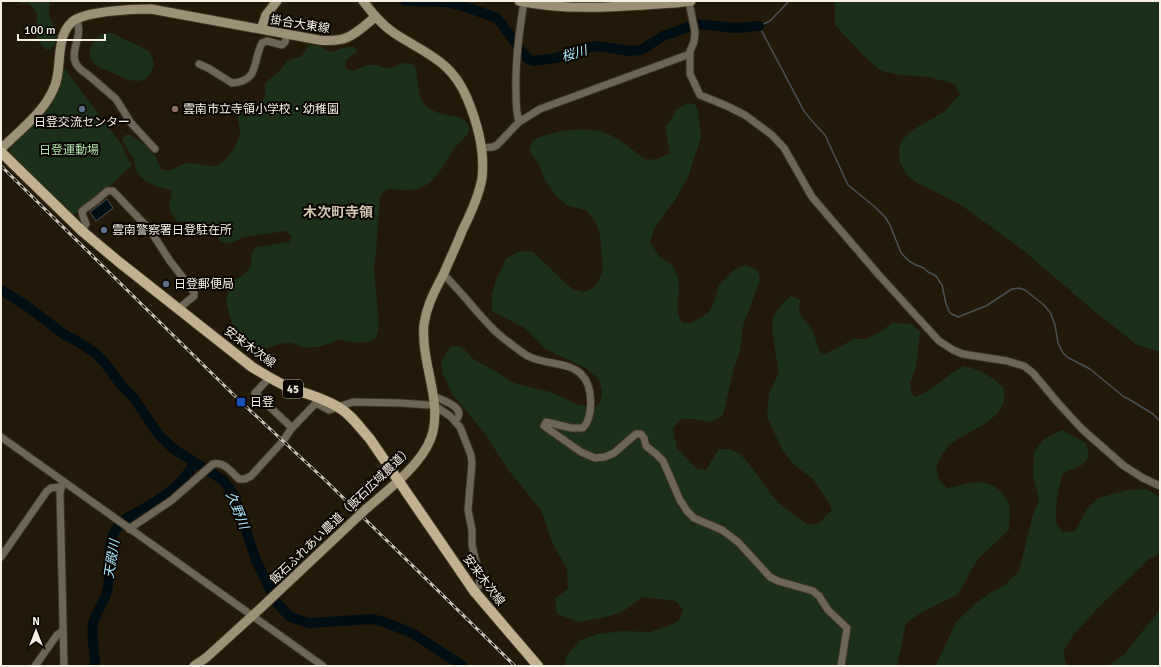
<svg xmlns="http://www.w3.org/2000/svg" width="1161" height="667" viewBox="0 0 1161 667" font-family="Signika,'Noto Sans JP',sans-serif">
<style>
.green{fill:#1b3019}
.water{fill:#000e14;stroke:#4a5252}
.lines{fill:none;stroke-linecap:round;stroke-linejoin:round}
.stream{stroke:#4a5252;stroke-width:1.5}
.river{stroke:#000e14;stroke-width:10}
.street-casing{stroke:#3c3322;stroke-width:9}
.secondary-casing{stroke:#3c3322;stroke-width:11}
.primary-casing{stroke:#3c3322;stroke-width:12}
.street{stroke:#6d6555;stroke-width:7}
.secondary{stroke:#9c9076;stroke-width:9}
.primary{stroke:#c1b190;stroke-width:10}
.rail-casing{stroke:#c9c1b5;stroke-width:3}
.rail{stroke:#090502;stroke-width:1.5;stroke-dasharray:4.5;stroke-linecap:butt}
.secondary-bridge-casing{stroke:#3c3322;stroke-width:11;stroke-linecap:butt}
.secondary-bridge{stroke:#9c9076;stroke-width:9}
.service-dot{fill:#5c6f8a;stroke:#090502;stroke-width:1.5}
.education-dot{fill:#8d6e63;stroke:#090502;stroke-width:1.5}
.transit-dot{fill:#1a4fb4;stroke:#090502;stroke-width:1.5}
.labels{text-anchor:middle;stroke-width:4;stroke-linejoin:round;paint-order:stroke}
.shield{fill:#090502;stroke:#afa9a0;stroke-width:1}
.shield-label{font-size:11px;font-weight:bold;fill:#f6efe4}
.street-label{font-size:12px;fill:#f6efe4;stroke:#090502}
.poi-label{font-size:12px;fill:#f6efe4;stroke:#090502;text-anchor:start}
.park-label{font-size:12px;fill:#b1e1ab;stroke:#090502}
.water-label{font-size:13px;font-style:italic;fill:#abecff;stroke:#090502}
.quarter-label{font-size:14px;font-weight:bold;fill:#d2c4af;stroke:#090502}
</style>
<rect width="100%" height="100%" fill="#231908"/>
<path class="green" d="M19,1H50L49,15L57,35L54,46L49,50C45,49 44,48 41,44C30,31 41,20 35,10C33,7 30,5 27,3L23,4Z
M835,1H1160V352L1137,345L1094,311L1025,252L961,205L916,182L906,174L900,163L899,149L902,140L914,129L944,112L960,94L955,84L929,77L900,75L881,71L863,55L835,25Z
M107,33H112L149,51C152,56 155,62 153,68C145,90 125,79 111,72C104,69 96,67 92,61C90,56 89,50 91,46C95,38 99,34 107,33Z
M308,45L320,46L330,52C340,50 344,46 355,47L357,50L355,53L345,61L346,69L353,71L368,65H376L384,68H391L403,63L412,64L416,68C420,92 415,108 446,115C458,118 456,113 468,123L469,132C465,139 458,143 453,150C445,162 438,179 424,186C418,189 411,191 403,190C391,190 388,184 380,197L376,252L374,268L379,325L376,338C365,345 352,343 339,339C329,345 315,349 303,347C298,346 294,343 289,343C278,342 267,351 256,349C238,346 230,320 227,305C226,298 228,290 229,283C235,279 244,276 248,270C255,263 247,253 257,247L289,242L292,237L287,231L242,237C234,244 229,244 220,241L217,237L206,233L188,222L177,221L171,213L169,206L172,192L170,190L158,187L147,182L140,176L136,170L133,156L130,154L122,139L125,135H131L145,145L156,157L161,169C175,174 177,163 189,163C198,163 206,166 214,166C225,166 240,142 240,132C240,125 236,120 239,114C245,104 260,108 264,98C266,94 265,88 265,83L279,72L287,61L302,56Z
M65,69L123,147L124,152L132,165L94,201L74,215H73L9,155L10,148L56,93L63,70Z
M687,103L695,104L698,110L701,137L688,177L675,200L655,227L650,242L660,257L674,267C676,273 679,279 679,285C680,301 673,306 682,323H691L708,313L714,303L719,285L735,269L746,265L758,270L760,280L743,326L740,351L734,368L723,415L711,422L693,419H682L673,428L677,448L697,469L706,470L719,449C723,449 728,449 731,450C747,454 761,482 771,494C782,507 794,516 809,525L819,523L832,510L829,503L813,479L793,464L782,449L767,417L769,394L779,372L774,344L772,328L773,316L782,304L791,296L800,300L799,313L813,331L820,352L824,354L842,346L853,339H866L880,332L892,323L912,324L920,332L916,367L910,383L912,394L916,397C935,389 946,375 964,366C983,371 990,375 1004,388C1004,392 1005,397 1004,401C997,424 968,430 951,444C944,449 939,460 936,467L940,481L947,488C955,487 963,484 971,483C985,480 1000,486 1007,500C1012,508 1009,522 1009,530L978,559L958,594L924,611L906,623L898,661L899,666H564L566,657L580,640L598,634L623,631L650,632L668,626L679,620L683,610L676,601L642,597L622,612L606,617L579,622L557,614L555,598L568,589L567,569L552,542L541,510L509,471L483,431L452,394L443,374L441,362L450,347L458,346L463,348L473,359L499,373L511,382L529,387L550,392L579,405L596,406L600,402L602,392L599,380L587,369L546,349L526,329L492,311V294L496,280L506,259L520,251L533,252L572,289L584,292L592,289L599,281L603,269L600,235L595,221L586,210L568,206L556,196L544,179L540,166L529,150L533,140C553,131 587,125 608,134C622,140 634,152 646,160L657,159L670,153L665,127L672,119L675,111Z
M1062,430L1086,443L1089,457L1082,465L1063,473C1059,485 1053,513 1057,524C1058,527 1061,530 1063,532L1075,531L1087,509L1098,498L1128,490L1146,489L1160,497V553L1148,560L1100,606L1074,634L1064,650L1065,662L1070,666H935L938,661L956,622L975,604L990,593L1005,585L1019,571L1033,515L1039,499L1033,476L1034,452L1044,439Z
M1160,609V666H1107L1124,655Z"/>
<path class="water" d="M107,199L113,208L96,221L90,212Z"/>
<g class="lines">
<path class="stream" d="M789,1L770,21L759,26L804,111L812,121L825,135L848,185L875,207L885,217L890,225L901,253L909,261L916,265L924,268L928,272L936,276L942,285L946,304L950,313L958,317L986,306L1012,289L1019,288L1025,290L1044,305L1050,312L1055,325L1058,343L1063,353L1067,357L1090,369L1124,397L1127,398L1153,414L1160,421"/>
<path class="river" d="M405,1L446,2L460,5L497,18L504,27L522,52L527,58L533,61L557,58L579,49L596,46L630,51L641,50L663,36L697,24L736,28L759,26
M1,290L24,304L65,335L77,341L95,353L105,363L121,385L133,397L159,435L175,450L223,480L233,493L256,560L276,602L290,617L309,623L372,619L384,622L412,633L463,666
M95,666C95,652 91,638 93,623C96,613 102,605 106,595C115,569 99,543 124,520C130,516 137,513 143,509C162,498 185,484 194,462"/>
<g class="street-casing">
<path id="street" d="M689,2L695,32L694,42L690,51V74L700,95L727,106L745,115L772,135L784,148L812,197L878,274L939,341L953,350L963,354L1007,361L1024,366L1033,373L1058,403L1082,429L1124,466L1143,478L1160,486
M76,20C87,38 59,58 87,74L116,99L131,123L155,149
M199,64L208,68L232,83C260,81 252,62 262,43L267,41L282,45L285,42L287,34
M519,122C516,112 516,102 516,92C515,61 519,32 524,2
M481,148L493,147L497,145L519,122L540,109L690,54
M82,231L86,224L83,216L82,211L97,200L107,191H113L150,230L170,261L194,292V296L178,309
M443,274C461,291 475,311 493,329C503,339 515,347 526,355C542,365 568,361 581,374C593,385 594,416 583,428H571L546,422L544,426L581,452L595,458L605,457L614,453L636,434H641L644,438L646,446L656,454L663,461L680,500L687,511L694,518L722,530L738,542L770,577L778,581L813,591L819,596L828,610L847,628L841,666
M269,378L255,393L290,426L291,429
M433,396C442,400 469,408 455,421
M438,408L450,416L460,427L471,455L472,463L468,510L472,530V545L480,579L479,585L474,591
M1,437L323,666
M63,481L60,493L64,666
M129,529L172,500L213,464C224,461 231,472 239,479H245L251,476L283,441L291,429L316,403L329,410L353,402L401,403L428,405
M1,557L47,491L51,488L61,487
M35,666L57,635L63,631"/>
</g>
<g class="secondary-casing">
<path id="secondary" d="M363,1C372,13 382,25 394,33C426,54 451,60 467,98C477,122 485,152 482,178C479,196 471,213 463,229C457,244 450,259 444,273C435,291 427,304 424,324C423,329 424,336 424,342C426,373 442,407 431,438C421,465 388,490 366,509
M519,1C571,12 623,6 676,3L691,1
M261,29L266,15L277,1
M1,149C18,132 43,113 53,90C60,77 58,60 61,45C62,36 66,27 73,21C87,11 133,9 151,9L319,40C347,43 354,35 375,17
M194,666L207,657L263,606"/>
</g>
<g class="primary-casing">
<path id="primary" d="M1,152L82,231L119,262L252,367C265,375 278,383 292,389C308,394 323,398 338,407C351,414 360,428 370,439L474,591L538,666"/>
</g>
<use href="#street" class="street"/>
<use href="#secondary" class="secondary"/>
<use href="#primary" class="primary"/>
<g class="rail-casing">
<path id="rail" d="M1,166L241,402L325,480L515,666"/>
</g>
<use href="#rail" class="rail"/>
<g class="secondary-bridge-casing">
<path id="secondary-bridge" d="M263,606L366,509"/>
</g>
<use href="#secondary-bridge" class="secondary-bridge"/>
</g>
<g class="service-dot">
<circle cx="82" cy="109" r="4"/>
<circle cx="104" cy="230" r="4"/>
<circle cx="166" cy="284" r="4"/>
</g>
<circle class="education-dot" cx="175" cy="109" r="4"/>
<rect class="transit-dot" x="236" y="397" width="10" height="10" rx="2"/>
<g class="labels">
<rect class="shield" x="283" y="380" width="20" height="18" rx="3"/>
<g class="shield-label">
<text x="293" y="393">45</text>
</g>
<g class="street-label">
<text transform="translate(300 24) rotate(9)" y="4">掛合大東線</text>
<text transform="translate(250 347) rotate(36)" y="4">安来木次線</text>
<text transform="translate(341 515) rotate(-44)" y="4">飯石ふれあい農道（飯石広域農道）</text>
<text transform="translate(484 580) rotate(53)" y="4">安来木次線</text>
</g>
<g class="poi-label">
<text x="183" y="113">雲南市立寺領小学校・幼稚園</text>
<text x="82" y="126" text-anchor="middle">日登交流センター</text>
<text x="112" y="234">雲南警察署日登駐在所</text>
<text x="174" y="288">日登郵便局</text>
<text x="250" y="406">日登</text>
</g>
<g class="park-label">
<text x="69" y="154">日登運動場</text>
</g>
<g class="water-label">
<text transform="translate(574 53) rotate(-17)" y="5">桜川</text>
<text transform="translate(238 510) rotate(68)" y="5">久野川</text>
<text transform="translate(111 559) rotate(-81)" y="5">天殿川</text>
</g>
<g class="quarter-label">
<text x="338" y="217">木次町寺領</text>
</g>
</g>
<rect width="1161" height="667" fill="none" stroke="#f6efe4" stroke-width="4"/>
<g transform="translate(36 631)" stroke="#090502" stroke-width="3" paint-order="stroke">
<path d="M0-3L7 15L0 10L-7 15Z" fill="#f6efe4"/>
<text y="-6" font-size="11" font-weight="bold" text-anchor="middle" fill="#f6efe4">N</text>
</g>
<path d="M18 34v6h87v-6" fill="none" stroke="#f6efe4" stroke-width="2"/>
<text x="24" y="34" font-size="12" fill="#f6efe4" stroke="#090502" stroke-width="3" paint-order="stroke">100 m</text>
</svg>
